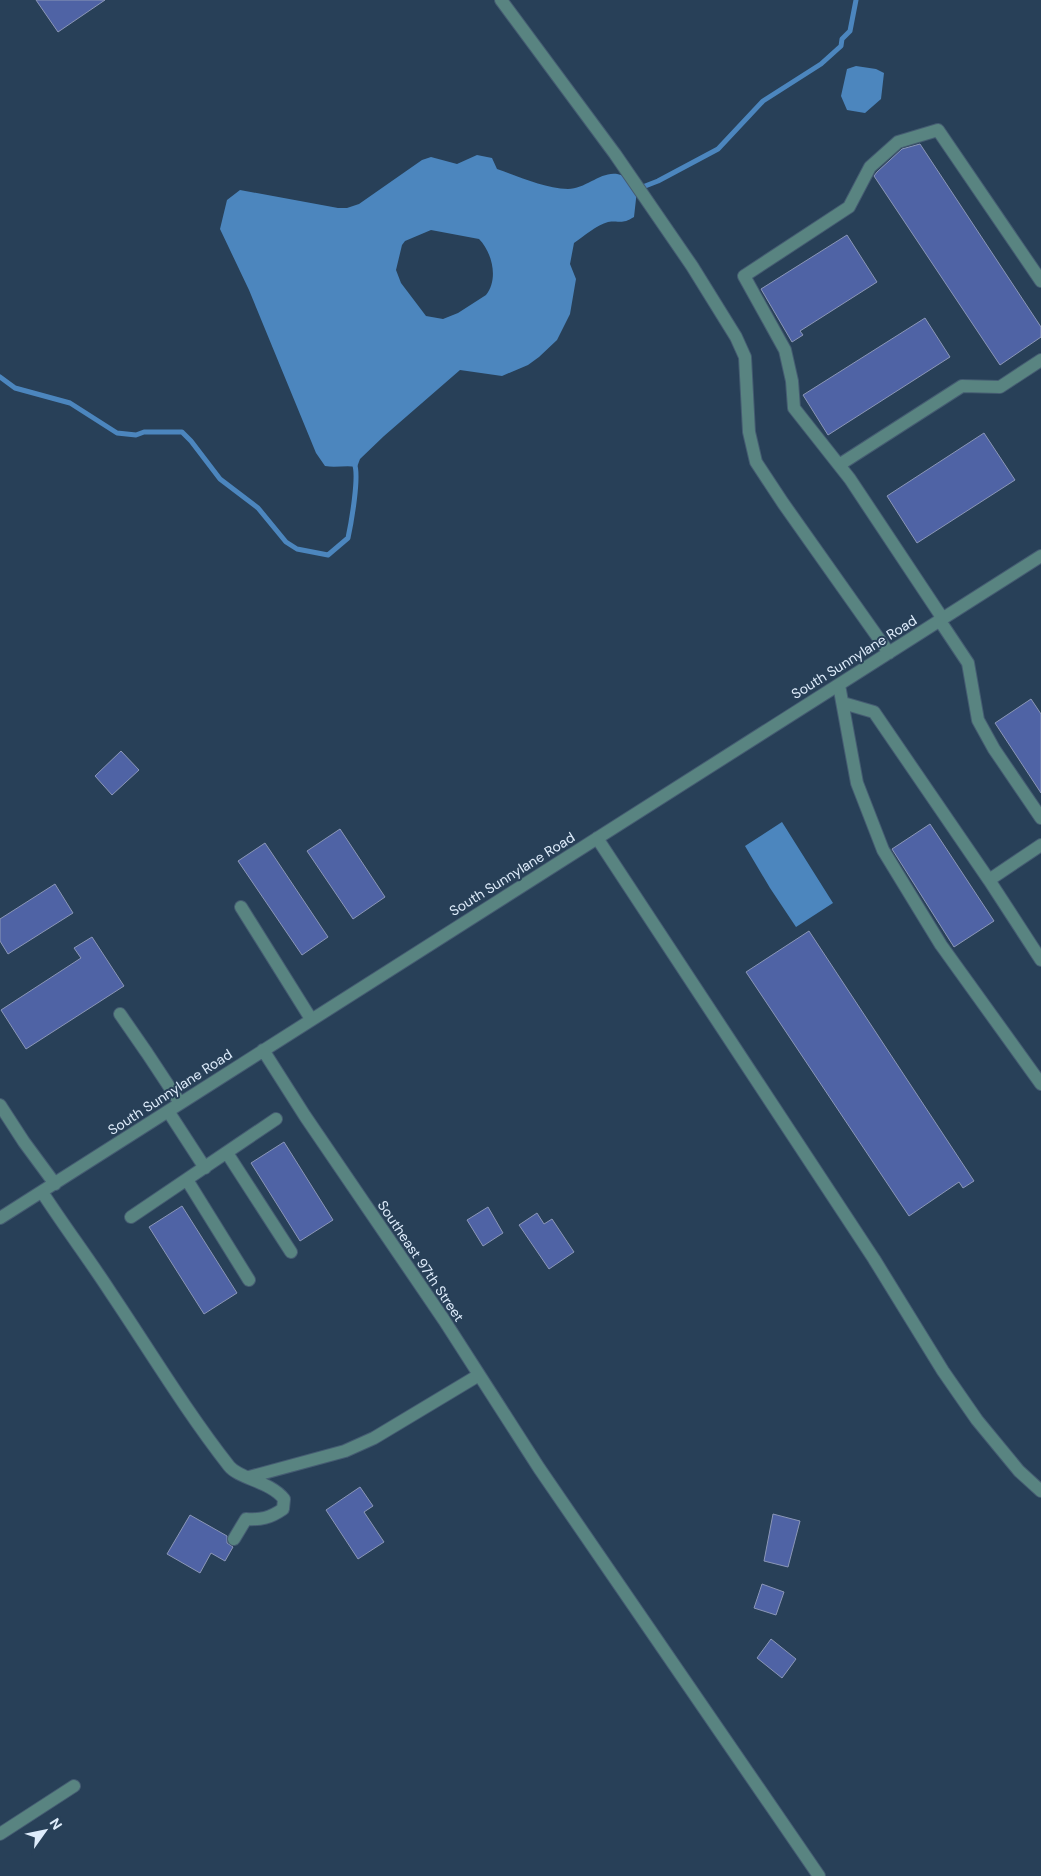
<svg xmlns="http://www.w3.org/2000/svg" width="1041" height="1876" viewBox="0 0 1041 1876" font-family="'DM Sans',sans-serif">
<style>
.water{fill:#4c86be;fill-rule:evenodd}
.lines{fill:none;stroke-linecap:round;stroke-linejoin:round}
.stream{stroke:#4c86be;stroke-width:5}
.building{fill:#4f63a5;stroke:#8b97b8}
.minor-casing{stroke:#455c72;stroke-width:14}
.minor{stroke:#598481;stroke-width:12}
.labels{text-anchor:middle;stroke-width:4;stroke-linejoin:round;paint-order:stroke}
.street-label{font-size:14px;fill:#deecfb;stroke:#284058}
</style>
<rect width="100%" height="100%" fill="#284058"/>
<path class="water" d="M856,66L876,69L884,73L881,99L865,113L847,110L841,96L847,69Z
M477,155L492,158L497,169C520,177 544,188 568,189C588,189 604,167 623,176C628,178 633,186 637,190L634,217C621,225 620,220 608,222C597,225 584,236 574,243L570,264L576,279L570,314L557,340L539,357L528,365L502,376L460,370L384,436L360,459L357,467C345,465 336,468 325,466L316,453L249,290L220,229L227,200L240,190L338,208H347L359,204L422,160L431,157L457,164ZM431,230L479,239C492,252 499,279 486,295L458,313L443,319L426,316L401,283L396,270L402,245L405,241Z
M782,822L833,903L796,927L770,888L745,846Z"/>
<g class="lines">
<path class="stream" d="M640,188L658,181L718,149L763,101L821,64L841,46L842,39L850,31L856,0
M0,377L15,388L70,403L117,433L136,435L144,432H182L191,441L220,479L258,508L286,542L297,549L328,555L348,538C351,524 360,474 354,463"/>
</g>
<path class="building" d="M36,0H105L58,32Z
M920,144L1041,327V337L1000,365L874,176L877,172L902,149Z
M847,235L877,282L800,331L803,335L792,342L761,289Z
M925,318L950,357L828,435L803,395Z
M984,433L1015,480L917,543L887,496Z
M1031,699L1041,714V793L995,723Z
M121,751L139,770L112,795L95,776Z
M930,824L994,921L954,947L892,849Z
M340,829L385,897L353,919L307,851Z
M265,843L328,937L302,955L238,861Z
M55,884L73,913L8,954L0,941V919Z
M809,931L974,1181L963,1188L959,1182L909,1216L746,972Z
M92,937L124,986L26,1049L1,1010L81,958L74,948Z
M284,1142L333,1220L300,1241L251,1163Z
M182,1206L237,1293L204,1314L149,1227Z
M488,1207L503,1233L483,1246L467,1220Z
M537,1213L544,1224L552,1219L574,1252L549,1269L519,1225Z
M360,1487L373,1506L364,1512L384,1542L358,1559L326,1510Z
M773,1514L800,1521L788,1567L764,1561Z
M190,1515L227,1536V1543L233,1547L225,1561L211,1553L200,1573L167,1554Z
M762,1584L784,1592L776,1615L754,1608Z
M771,1639L796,1659L782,1678L757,1658Z"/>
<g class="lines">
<g class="minor-casing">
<path id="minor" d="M501,0L615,154L692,266L736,337L745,357L749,432L756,462L783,503L889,653
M839,465L962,386L1000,387L1041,360
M943,619L850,479L794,408L792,381L785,350L744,276L849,207L870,167L898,142L938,130L1041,281
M940,621L968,663L978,720L994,749L1041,818
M839,685L857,783L883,850L941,945L1041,1084
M843,703L874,712L989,880L1041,960
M597,838L874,1259L943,1371L977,1420L1019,1471L1041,1491
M989,880L1041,845
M241,907L311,1019
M120,1014L147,1053L180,1103
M263,1050L305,1116L444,1320L539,1468L819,1876
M0,1105L24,1142L55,1184
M168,1111L205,1168
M227,1153L291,1252
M187,1180L249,1280
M42,1192C64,1226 89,1259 111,1293C150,1351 186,1411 229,1466C239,1479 270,1481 284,1499L283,1509C270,1518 261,1520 246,1519L234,1539
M131,1217L276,1119
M0,1218L1041,556
M249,1477L345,1451L374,1438L479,1375
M0,1834L74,1786"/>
</g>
<use href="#minor" class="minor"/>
</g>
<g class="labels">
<g class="street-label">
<text transform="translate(854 657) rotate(-32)" y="5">South Sunnylane Road</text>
<text transform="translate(512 874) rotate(-32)" y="5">South Sunnylane Road</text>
<text transform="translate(170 1092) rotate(-33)" y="5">South Sunnylane Road</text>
<text transform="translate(421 1261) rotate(56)" y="5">Southeast 97th Street</text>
</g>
</g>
<g transform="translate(45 1831) rotate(57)" stroke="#284058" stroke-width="4" paint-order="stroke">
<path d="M0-4L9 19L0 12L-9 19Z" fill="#deecfb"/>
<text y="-8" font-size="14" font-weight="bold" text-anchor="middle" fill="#deecfb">N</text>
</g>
</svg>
